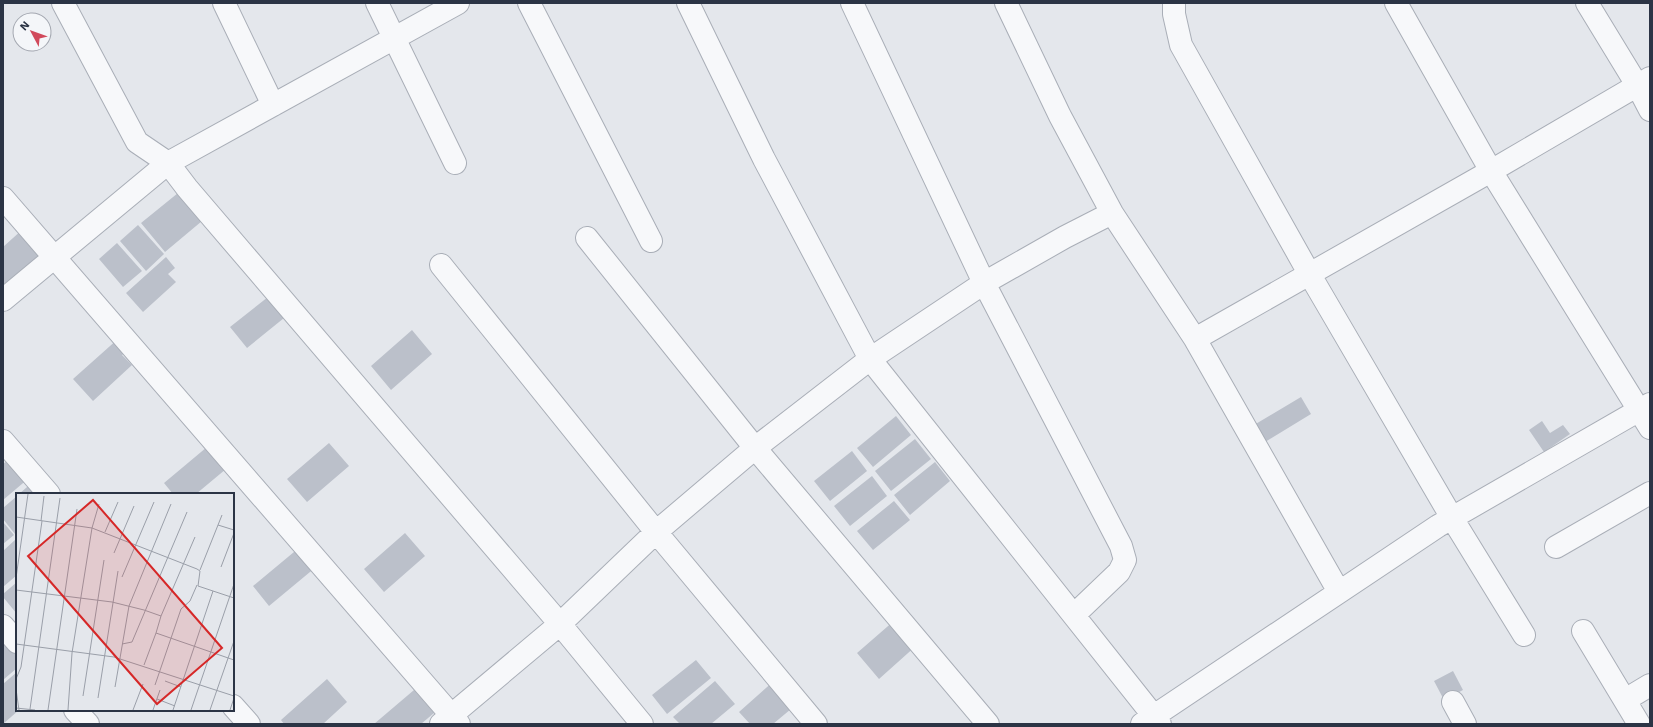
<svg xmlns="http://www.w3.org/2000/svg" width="1653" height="727" viewBox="0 0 1653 727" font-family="'Work Sans',sans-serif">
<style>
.building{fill:#bbc0ca}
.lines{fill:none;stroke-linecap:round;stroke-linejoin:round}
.street-casing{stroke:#a9aeb7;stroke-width:24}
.street{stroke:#f7f8fa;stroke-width:22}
.inset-road{fill:none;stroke:#9a9fa9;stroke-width:1}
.view{fill:#d62828;fill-opacity:0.15;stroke:#d62828;stroke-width:2}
.inset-edge{fill:none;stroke:#2b3445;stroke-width:2}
</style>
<rect width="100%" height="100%" fill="#e4e7ec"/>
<path class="building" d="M178,193L202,221L165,252L141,223Z
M138,225L164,254L146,271L120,241Z
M23,229L42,259L3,294V247Z
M117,243L142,271L123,287L99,259Z
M166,257L175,268L168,274L176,282L143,312L126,293Z
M268,297L284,318L247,348L230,327Z
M412,330L432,354L391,390L371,366Z
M119,338L129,349L122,355L132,365L93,401L73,379Z
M1301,397L1311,414L1265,442L1254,425Z
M896,416L911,435L873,467L857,448Z
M1542,421L1550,433L1563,425L1570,434L1544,452L1529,430Z
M915,439L931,459L891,491L875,471Z
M329,443L349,466L307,502L287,479Z
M207,447L226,469L196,494H173L164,483Z
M852,451L867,471L830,501L814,481Z
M12,457L29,478L3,500V464Z
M935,462L950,481L910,515L894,495Z
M872,476L887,496L850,526L834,506Z
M34,481L45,494H19Z
M17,496V532L15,534L3,519V508Z
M894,501L910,520L873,550L857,531Z
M3,522L14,535L3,544Z
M405,533L425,556L384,592L364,569Z
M16,539L17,575L3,587V551Z
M300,547L316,567L269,606L253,586Z
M17,582V614L3,597V594Z
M895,620L917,645L879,679L857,653Z
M4,638L17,653V668L3,680V639Z
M696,660L711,678L667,714L652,695Z
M1453,671L1463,690L1444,700L1434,681Z
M17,672V710H19L3,724V684Z
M327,679L347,702L323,724H284L281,720Z
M775,680L791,709L773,724H750L739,712Z
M715,681L735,704L711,724H680L673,717Z
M414,690L434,713L421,724H374Z"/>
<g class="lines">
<g class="street-casing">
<path id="street" d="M63,3L137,142L168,163L458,3
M224,3L273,105
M377,3L455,163
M529,3L651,241
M688,3L764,159L870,359L1160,724
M852,3L984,283L1121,546L1125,560L1119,572L1074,615
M1006,3L1060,116L1112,213
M1174,3V14L1181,45L1310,275L1452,518L1524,635
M1396,3L1491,171L1650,428
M1587,3L1637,85L1650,110
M3,198L459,724
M587,238L755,448L988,724
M441,265L656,532L816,724
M3,300L168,163L187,188L560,624L642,724
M1195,339L1339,592
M3,441L49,494
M1556,547L1650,493
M3,626L17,642
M1583,631L1639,724
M1625,700L1650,685
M1453,702L1465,724
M233,706L249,724
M75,710L88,724
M441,724L560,624L656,532L755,448L870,359L984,283L1065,237L1112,213L1195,339L1491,171L1650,78
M1142,724L1438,526L1650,404"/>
</g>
<use href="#street" class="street"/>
</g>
<g transform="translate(16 493)">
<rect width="218" height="218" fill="#e4e7ec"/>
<path class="inset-road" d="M83,11L76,35L181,76L184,78L182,93L218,105M0,24L76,35L56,160L52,217M25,28L28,3M202,32L218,37M89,39L102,9M98,60L118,13M205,74L218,40M184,77L206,22M106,84L138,9M0,85L12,1M0,97L96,109L128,117L145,123L140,140L218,167M145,123L179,44M0,151L98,164L218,203M106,151L116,149L171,19M128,172L140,140M0,186L5,174L26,28M149,188L165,194M139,192L165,116L174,108L181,92M99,194L113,113L155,11M0,196L3,217M67,203L88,67M82,205L102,78M141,206L159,213M0,215L19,217M14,216L44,5M32,217L61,16M117,217L127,191M137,217L144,197M157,217L197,98M175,217L218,91M194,217L218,148M214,217L218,205"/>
<path class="view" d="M77,7L206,155L141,211L12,63Z"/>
<rect width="218" height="218" class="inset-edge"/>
</g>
<rect width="1653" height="727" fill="none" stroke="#2b3445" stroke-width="8"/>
<g transform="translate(32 32) rotate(311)"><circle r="19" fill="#f4f6f9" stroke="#a4a8b1"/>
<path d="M0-3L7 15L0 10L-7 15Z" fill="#d1495b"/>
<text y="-6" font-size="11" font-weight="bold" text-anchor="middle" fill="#2b3445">N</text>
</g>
</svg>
